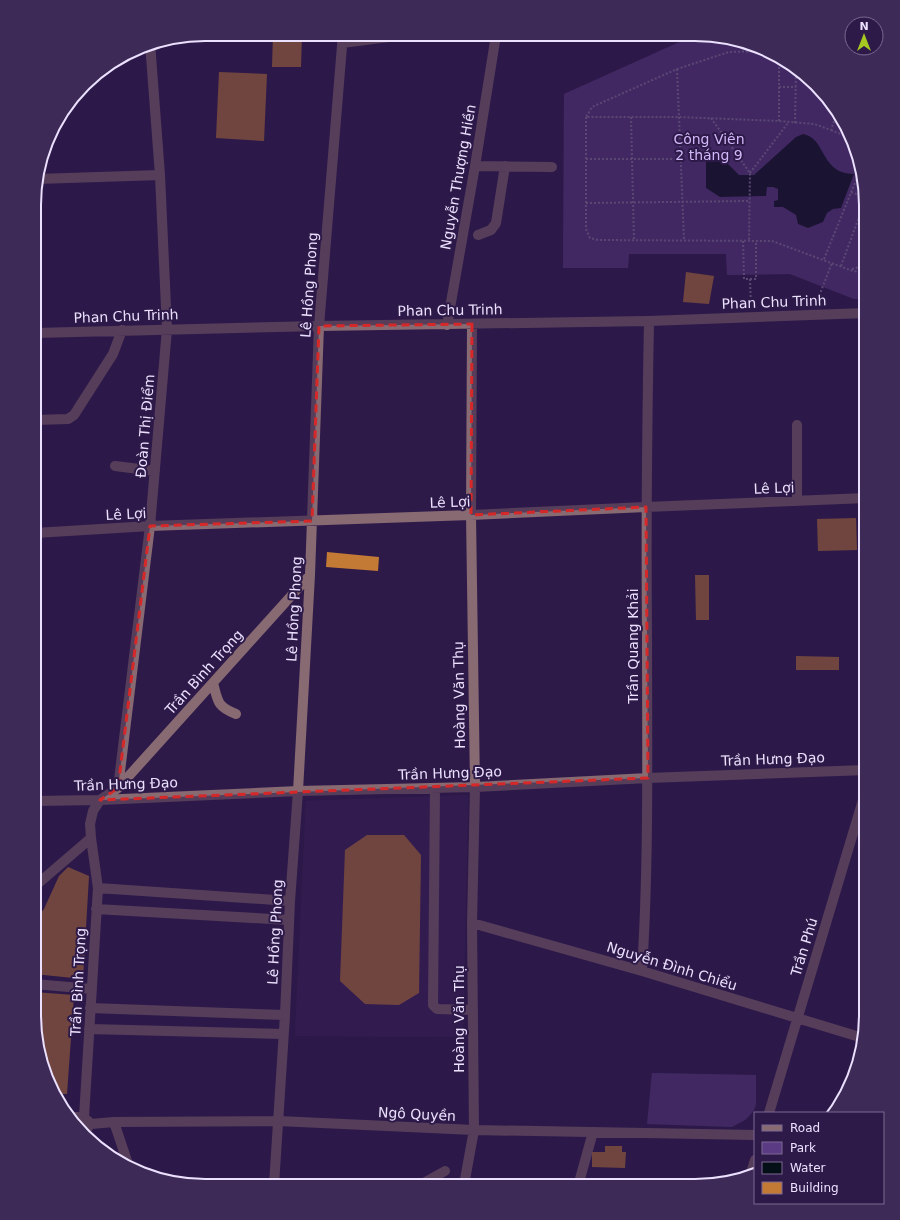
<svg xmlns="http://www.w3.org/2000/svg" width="900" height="1220" viewBox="0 0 900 1220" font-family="'DejaVu Sans',sans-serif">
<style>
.built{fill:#392157}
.green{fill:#5a3b84}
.water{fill:#040f17}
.building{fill:#c37a34}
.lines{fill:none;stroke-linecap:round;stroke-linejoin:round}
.path{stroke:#9081a7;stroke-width:2;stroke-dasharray:2 2;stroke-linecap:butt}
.minor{stroke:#876a72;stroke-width:10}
.marked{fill:none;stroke:#d62828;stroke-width:3;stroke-dasharray:8 5;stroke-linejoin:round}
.labels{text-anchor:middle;stroke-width:4;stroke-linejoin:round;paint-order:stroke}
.park-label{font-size:14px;fill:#d1b9f9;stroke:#2e1a49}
.street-label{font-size:14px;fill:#ebe0fe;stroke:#2e1a49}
.rim{fill:none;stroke:#ebe0fe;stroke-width:2}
</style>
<rect width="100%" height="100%" fill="#2e1a49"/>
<path class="built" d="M468,795L463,1037L295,1036L306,801Z"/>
<path class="green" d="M695,35H718L790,63L824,92L848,129L866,204V299H854L790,274L727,275L726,254H629L628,268H563L564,94Z
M652,1073L756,1075V1104L754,1110L750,1115L745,1120L732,1127L647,1124Z"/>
<path class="water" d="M803,134C823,138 820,160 839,171C843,173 849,174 854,174L841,208L833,209L827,213L823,222L808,228L798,224L796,215L783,207H774V201L778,200V189L773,187H767L766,196L720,197L706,188V158H722L739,175H754L796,137Z"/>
<path class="building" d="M273,34H302L301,67H272Z
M219,72L267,74L264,141L216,138Z
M686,272L714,276L709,304L683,302Z
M856,518L857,550L818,551L817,519Z
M327,552L379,557L378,571L326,567Z
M695,575H709V620H696Z
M796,656L839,657V670H796Z
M367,835H404L421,855L419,993L399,1005L365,1004L340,981L345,850Z
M68,867L89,876L83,979L34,974V922L44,909L59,876Z
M34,992L74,995L67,1094H54L52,1091L34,1016Z
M605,1146H622V1152H626L625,1168L592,1167V1152H605Z
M642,1182L652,1185V1186H641Z"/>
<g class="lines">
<path class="path" d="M760,51L729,52L677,69L592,107L586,117H679L779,121L814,124L831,130L837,112
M677,69L684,240
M779,87H796
M586,117V229L590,238L598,240L772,241L850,270L862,273H866
M631,117L634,240
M711,118L750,173L749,241
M779,121V59
M795,123L796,68
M831,130L850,138
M586,159H681
M750,173L788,123
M851,192L864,197
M586,203L749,201
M743,241L744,279H756V241
M824,259L859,173
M841,266L865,201
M852,269L866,265
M750,279L751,308
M821,304V291L832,263"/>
<path class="minor" d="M342,43L404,35
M475,166L552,167
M37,179L160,175
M478,235L491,230L496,223L505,166
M447,325L475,166L496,35
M35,333L319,326L649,321L866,313
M35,420L68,419L74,415L113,354L122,330
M797,425V501
M115,466L155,471
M35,533L150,526L471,515L646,507L866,498
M213,683C218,701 217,707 236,714
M118,788L310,575
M435,788L433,1005L437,1009L473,1010
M34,801L100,800L298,791L475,787L648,778L866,770
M34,887L91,838
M98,888L290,901
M96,909L289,920
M472,923L642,971L863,1038
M642,971C649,860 647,749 647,638C646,532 647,426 649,321
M34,984L92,989
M90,1008L285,1015
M89,1029L283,1034
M769,1113L866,790
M69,1117H84
M114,1122L128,1164
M91,1124L84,1117L98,888L91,838L90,824L93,811L100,800L118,788L150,526L167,329L160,175L150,43
M83,1133L91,1124L114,1122L278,1121L474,1130L755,1135
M751,1173L755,1160
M274,1185L285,1015L290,901L298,791L310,575L319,326L343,34
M420,1185L445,1171
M464,1185L474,1130L472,923L475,787L471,515L472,324
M578,1186L593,1132"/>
</g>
<path d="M0 0H900V1220H0ZM472,324L471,515L646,507L648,778L100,800L118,788L150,526L312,521L319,326Z" fill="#2e1a49" fill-opacity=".55" fill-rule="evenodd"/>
<path class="marked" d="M472,324L471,515L646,507L648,778L100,800L118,788L150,526L312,521L319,326Z"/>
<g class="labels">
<g class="park-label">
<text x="709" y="144">Công Viên<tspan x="709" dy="16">2 tháng 9</tspan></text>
</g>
<g class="street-label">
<text transform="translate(458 177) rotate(-80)" y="5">Nguyễn Thượng Hiền</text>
<text transform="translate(309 285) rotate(-86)" y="5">Lê Hồng Phong</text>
<text transform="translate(774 302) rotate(-2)" y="5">Phan Chu Trinh</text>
<text transform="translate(450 310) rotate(-1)" y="5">Phan Chu Trinh</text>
<text transform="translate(126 316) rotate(-2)" y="5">Phan Chu Trinh</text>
<text transform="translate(145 426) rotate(-85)" y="5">Đoàn Thị Điểm</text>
<text transform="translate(774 488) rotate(-2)" y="5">Lê Lợi</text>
<text transform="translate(450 502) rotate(-2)" y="5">Lê Lợi</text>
<text transform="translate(126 514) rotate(-3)" y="5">Lê Lợi</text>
<text transform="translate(294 609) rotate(-87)" y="5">Lê Hồng Phong</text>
<text transform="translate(633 646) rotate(-90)" y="5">Trần Quang Khải</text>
<text transform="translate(204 672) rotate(-48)" y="5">Trần Bình Trọng</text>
<text transform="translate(459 695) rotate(-91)" y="5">Hoàng Văn Thụ</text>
<text transform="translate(773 759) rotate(-2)" y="5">Trần Hưng Đạo</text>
<text transform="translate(450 773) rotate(-2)" y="5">Trần Hưng Đạo</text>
<text transform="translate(126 784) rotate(-2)" y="5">Trần Hưng Đạo</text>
<text transform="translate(275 932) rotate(-87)" y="5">Lê Hồng Phong</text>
<text transform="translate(804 947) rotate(-73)" y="5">Trần Phú</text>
<text transform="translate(672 966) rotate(17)" y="5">Nguyễn Đình Chiểu</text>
<text transform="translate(78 982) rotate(-87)" y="5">Trần Bình Trọng</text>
<text transform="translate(459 1019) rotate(-90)" y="5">Hoàng Văn Thụ</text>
<text transform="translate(417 1114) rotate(3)" y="5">Ngô Quyền</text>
</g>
</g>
<path d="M0 0H900V1220H0ZM205 41H695A164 164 0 0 1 859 205V1015A164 164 0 0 1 695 1179H205A164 164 0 0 1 41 1015V205A164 164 0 0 1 205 41Z" fill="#3d2a57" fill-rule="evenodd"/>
<path class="rim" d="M205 41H695A164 164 0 0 1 859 205V1015A164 164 0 0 1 695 1179H205A164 164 0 0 1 41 1015V205A164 164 0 0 1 205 41Z"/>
<rect x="754" y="1112" width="130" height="92" fill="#2e1a49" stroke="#7a6991"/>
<rect x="762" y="1125" width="20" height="6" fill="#876a72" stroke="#7a6991"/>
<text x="790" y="1132" font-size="12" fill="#ebe0fe">Road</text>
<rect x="762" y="1142" width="20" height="12" fill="#5a3b84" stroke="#7a6991"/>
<text x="790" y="1152" font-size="12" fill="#ebe0fe">Park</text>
<rect x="762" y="1162" width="20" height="12" fill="#040f17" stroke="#7a6991"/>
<text x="790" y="1172" font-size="12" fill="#ebe0fe">Water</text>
<rect x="762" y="1182" width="20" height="12" fill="#c37a34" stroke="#7a6991"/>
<text x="790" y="1192" font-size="12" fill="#ebe0fe">Building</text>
<g transform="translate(864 36)"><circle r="19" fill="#2e1a49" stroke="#7a6991"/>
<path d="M0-3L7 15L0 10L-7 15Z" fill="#a7c820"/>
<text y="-6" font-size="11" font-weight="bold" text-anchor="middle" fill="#ebe0fe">N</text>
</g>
</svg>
